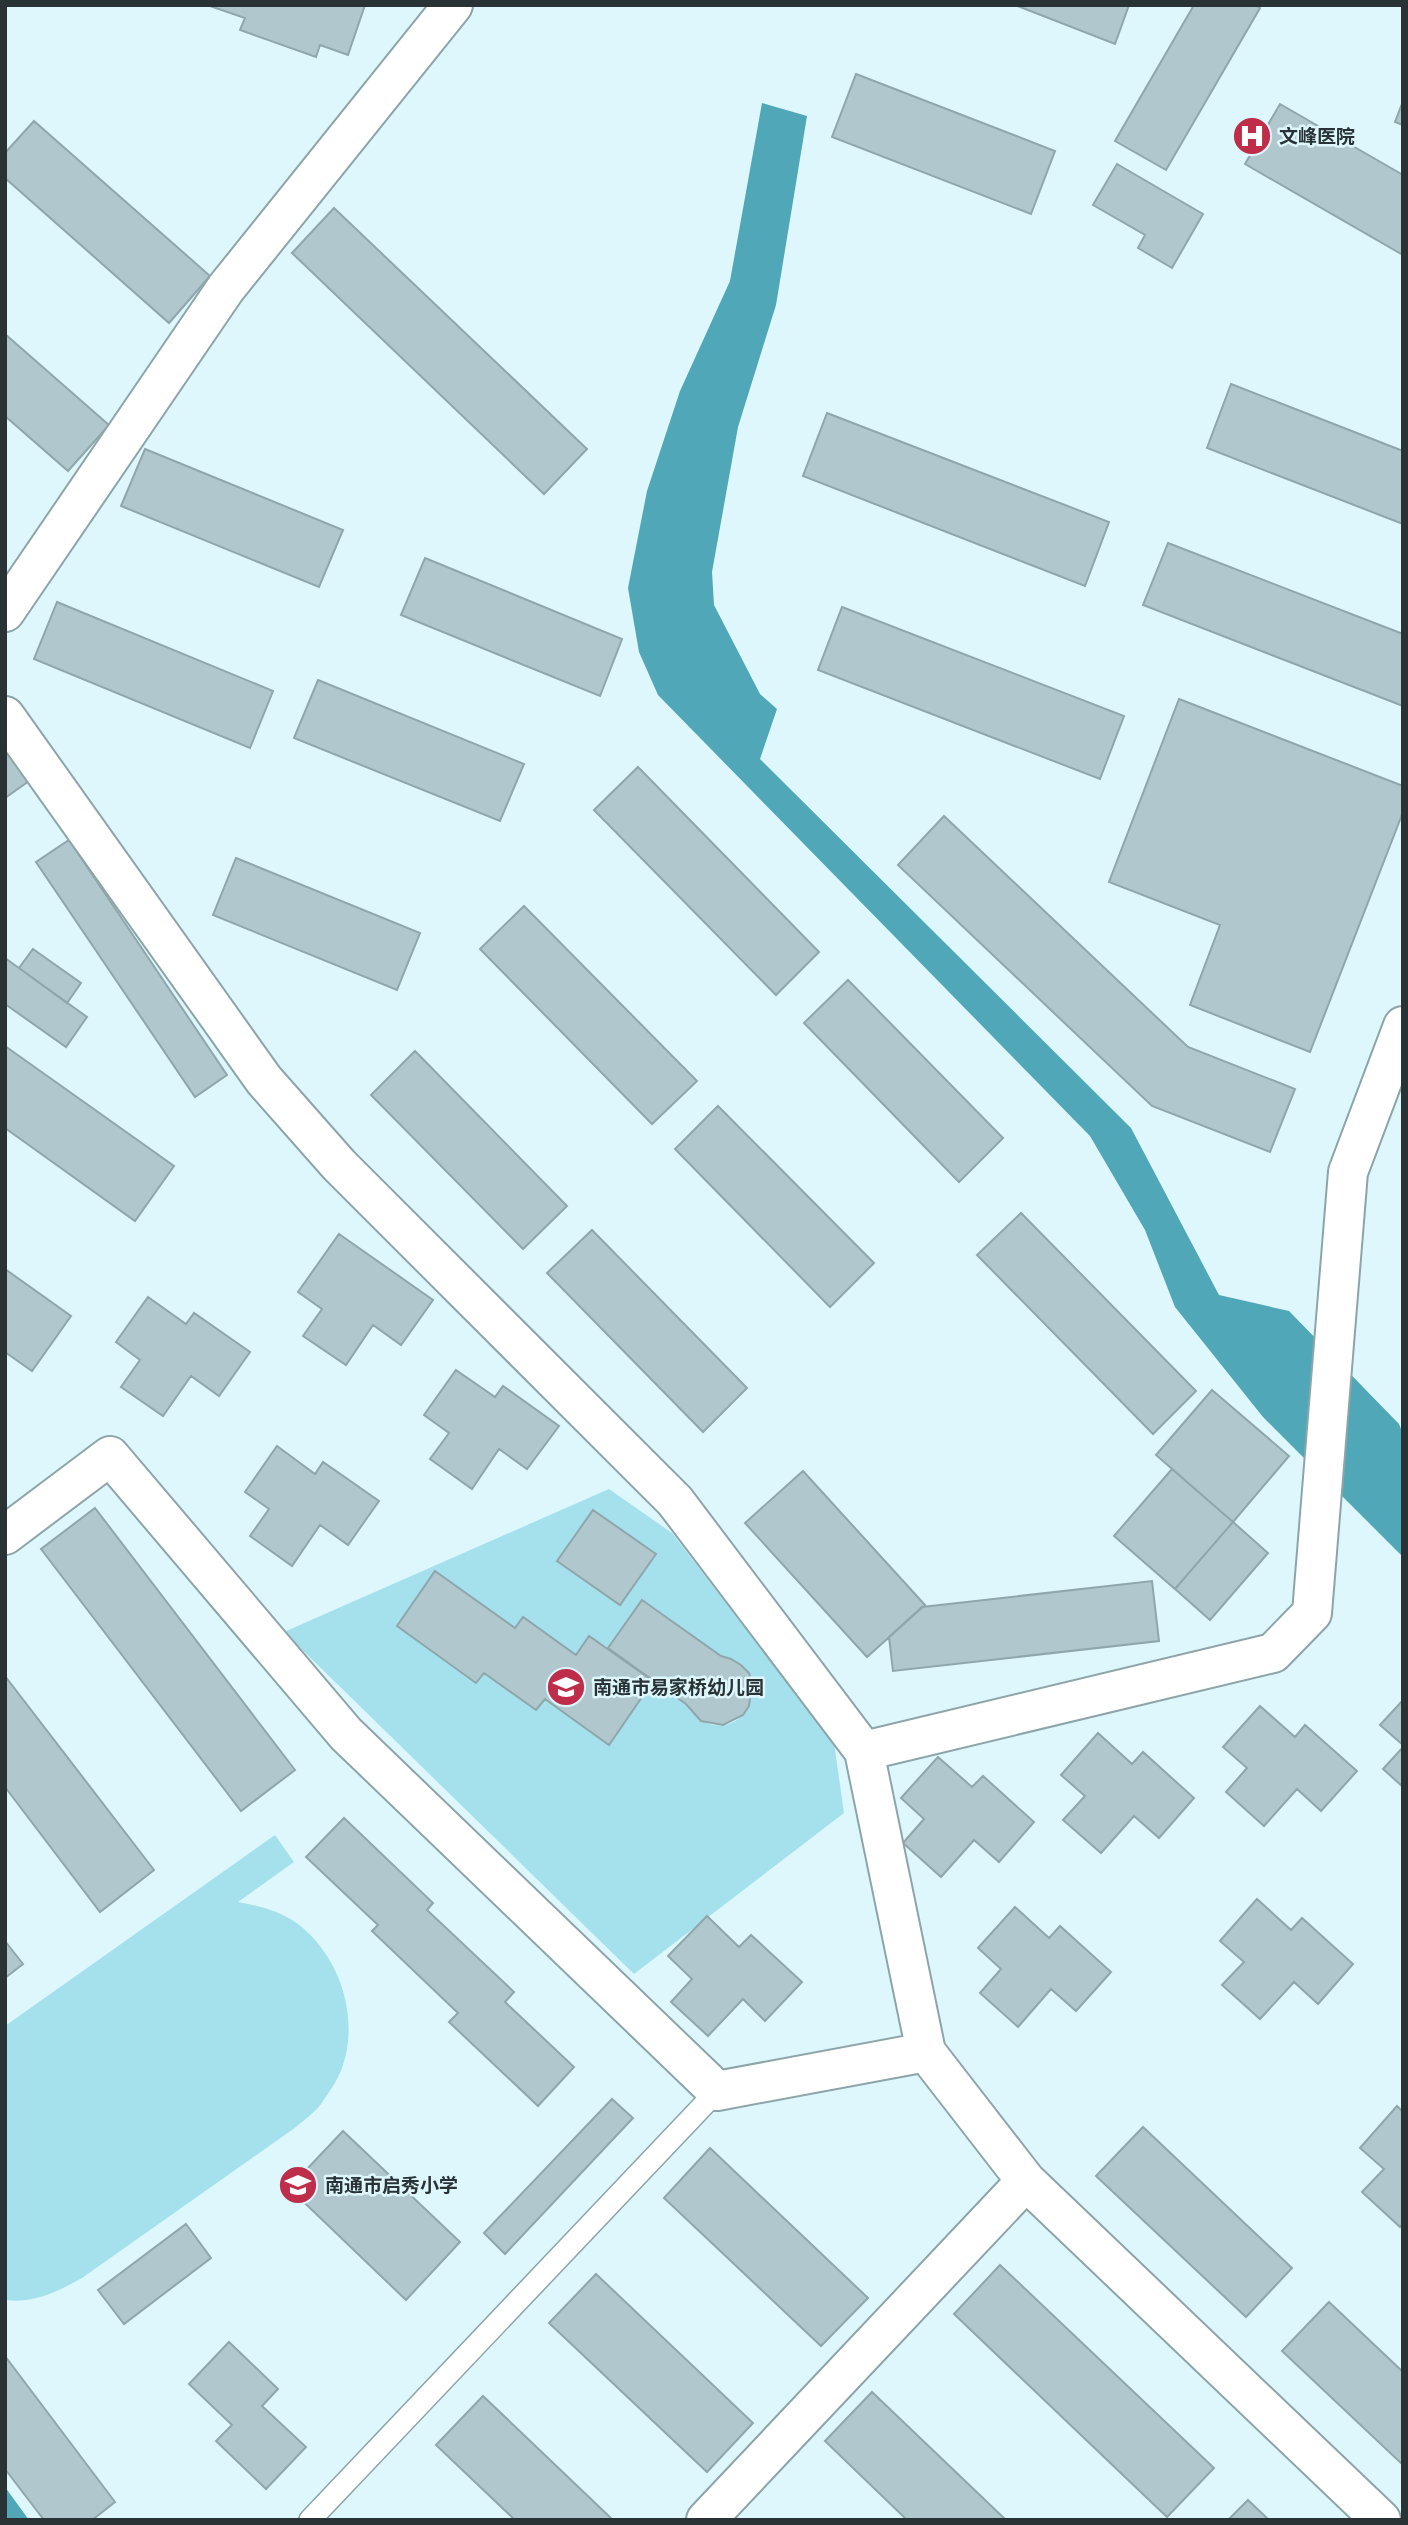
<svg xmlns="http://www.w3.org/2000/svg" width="1408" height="2525" viewBox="0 0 1408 2525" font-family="Commissioner,'Noto Sans SC',sans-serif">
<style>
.green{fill:#a4e1ed;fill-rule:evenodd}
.water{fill:#4fa7b7}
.building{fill:#b0c8cd;stroke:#8fa6ab;stroke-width:2}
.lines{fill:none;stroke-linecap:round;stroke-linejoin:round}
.lane-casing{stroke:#8da5a9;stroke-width:24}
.street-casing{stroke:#8da5a9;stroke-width:42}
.lane{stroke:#fff;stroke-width:21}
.street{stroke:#fff;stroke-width:38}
.labels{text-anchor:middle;stroke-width:5;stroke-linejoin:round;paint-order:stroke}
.poi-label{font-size:19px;font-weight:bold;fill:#293335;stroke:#ddf7fc;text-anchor:start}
</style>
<rect width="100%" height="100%" fill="#ddf7fc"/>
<path class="green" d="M609,1489L672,1533L834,1743L844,1813L634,1974L284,1632ZM593,1510L655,1554L620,1605L557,1561ZM435,1571L515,1628L576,1655L589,1636L608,1648L643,1600L721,1656C776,1670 749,1742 704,1722C695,1718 692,1709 685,1703C675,1695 663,1688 653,1681L608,1744L545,1699L536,1710L484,1673L476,1683L397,1626Z
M275,1835L294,1862L238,1902C259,1906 280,1911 298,1924C340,1956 360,2018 342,2068C338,2079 330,2091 323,2101C317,2111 305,2119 296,2127L82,2278C59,2291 33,2304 5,2300V2026Z"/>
<path class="water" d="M762,103L807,116L776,305L738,427L712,572L714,605L760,694L777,709L760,759L1131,1128L1219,1295L1289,1311L1399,1424L1403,1434V1557L1263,1417L1175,1307L1145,1230L1090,1136L658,695L639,652L628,588L647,491L680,391L730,281Z
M5,2487L29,2520H5Z"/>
<path class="building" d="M207,5H365L348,55L320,45L316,57L240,30L245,18Z
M1015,5H1129L1115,44Z
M1194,5H1255L1260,8L1166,170L1115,141Z
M856,74L1055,151L1031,214L832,137Z
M1403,101V125L1395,122Z
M1280,104L1403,175V255L1245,164Z
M34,121L210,276L169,323L5,178V153Z
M1117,164L1203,214L1172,268L1138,248L1145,235L1093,205Z
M334,208L587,449L544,494L292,253Z
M5,334L109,425L68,471L5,416Z
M1231,384L1403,451V524L1207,448Z
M827,413L1109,522L1085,586L803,476Z
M145,449L343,530L319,587L121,506Z
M1168,543L1403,634V706L1143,605Z
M425,558L622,639L600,696L401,615Z
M57,602L273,691L250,748L34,659Z
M842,607L1124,716L1100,779L818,670Z
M318,680L524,764L500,821L294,738Z
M1179,699L1403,786V812L1310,1052L1190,1005L1220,925L1109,882Z
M5,746L29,781L5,798Z
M638,767L819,952L776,995L594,810Z
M944,816L1188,1047L1295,1089L1270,1152L1152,1106L898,865Z
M69,840L227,1075L195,1097L36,862Z
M236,858L420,933L397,990L213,915Z
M524,906L697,1081L652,1124L480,949Z
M33,949L81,983L67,1003L19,968Z
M5,958L87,1017L66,1047L5,1004Z
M848,980L1003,1138L959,1182L804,1023Z
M5,1046L174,1166L135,1221L5,1128Z
M415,1051L567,1206L523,1249L371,1095Z
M718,1106L874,1263L830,1307L675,1149Z
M1021,1213L1196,1391L1153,1434L977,1255Z
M592,1230L747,1388L703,1432L547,1273Z
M339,1234L433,1300L401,1345L373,1325L346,1365L303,1336L322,1309L298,1292Z
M5,1269L71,1316L32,1371L5,1352Z
M148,1297L186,1324L194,1313L250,1352L219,1396L191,1376L163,1416L121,1387L140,1360L116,1342Z
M456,1370L495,1397L503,1386L559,1426L527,1469L499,1449L472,1489L430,1459L449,1433L424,1415Z
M1212,1390L1289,1456L1233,1522L1156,1455Z
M277,1446L315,1474L323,1462L379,1501L348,1545L320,1525L292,1566L250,1536L269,1509L245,1492Z
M1172,1469L1233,1522L1175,1589L1114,1536Z
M803,1471L925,1605L867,1657L745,1523Z
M95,1508L295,1770L241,1811L41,1549Z
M593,1510L656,1554L620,1605L557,1561Z
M1233,1522L1268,1553L1210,1620L1175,1589Z
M435,1571L515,1628L523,1617L576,1655L589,1636L653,1681L609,1745L545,1699L536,1710L484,1673L476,1683L397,1626Z
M1152,1581L1159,1641L893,1671L889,1637L922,1607Z
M642,1600L721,1656L731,1659L741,1665L749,1673L752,1684L749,1706L743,1715L723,1725L701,1721L686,1704L608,1648Z
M5,1676L154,1870L100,1912L5,1787Z
M1403,1700V1745L1380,1725Z
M1260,1706L1295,1737L1305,1725L1357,1771L1321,1811L1297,1789L1264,1826L1226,1792L1247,1768L1223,1747Z
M1098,1733L1132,1764L1143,1752L1194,1798L1159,1838L1134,1816L1101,1853L1063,1820L1085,1796L1061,1775Z
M1403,1747V1787L1383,1769Z
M938,1757L972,1787L983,1776L1034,1822L999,1862L974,1840L941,1877L903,1843L924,1819L901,1798Z
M344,1818L433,1903L427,1910L514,1992L505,2002L574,2067L538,2106L449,2022L458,2013L372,1931L378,1925L306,1857Z
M1257,1899L1291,1930L1302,1918L1353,1964L1318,2004L1294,1982L1260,2019L1222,1985L1244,1962L1220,1941Z
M1015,1907L1049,1938L1060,1926L1111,1972L1076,2011L1051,1989L1018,2027L980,1993L1001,1969L978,1948Z
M707,1916L739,1947L751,1935L802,1982L765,2021L743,1999L708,2036L671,2002L692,1979L668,1956Z
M5,1941L23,1964L5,1978Z
M612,2099L633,2118L505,2254L484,2233Z
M1397,2106L1403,2112V2223L1400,2227L1362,2192L1384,2169L1360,2148Z
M1143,2127L1292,2268L1246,2317L1096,2176Z
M343,2131L460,2242L406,2300L289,2188Z
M710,2148L868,2298L821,2346L664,2198Z
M186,2224L211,2258L124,2324L98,2290Z
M1000,2265L1214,2468L1167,2517L954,2314Z
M596,2274L753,2423L707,2472L549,2323Z
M1329,2302L1403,2372V2465L1282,2351Z
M229,2342L278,2389L262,2406L306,2447L266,2489L216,2441L232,2425L189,2384Z
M5,2356L115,2502L92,2520H44L5,2469Z
M872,2392L1006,2520H907L825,2441Z
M483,2396L613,2520H515L436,2445Z
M1248,2500L1269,2520H1228Z"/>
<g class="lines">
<g class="lane-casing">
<path id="lane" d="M310,2520L717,2091"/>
</g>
<g class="street-casing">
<path id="street" d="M5,612L226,288L453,5
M5,716L264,1080L339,1165L675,1501L864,1751L926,2052L1026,2181L1381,2520
M5,1535L110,1456L346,1734L717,2091L926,2052
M864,1751L1273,1653L1312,1613L1348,1172L1403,1026
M706,2520L1026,2181"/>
</g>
<use href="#lane" class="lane"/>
<use href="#street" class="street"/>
</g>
<defs>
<g id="hospital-disc" transform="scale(2.0125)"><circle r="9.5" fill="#be2d49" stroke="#ddf7fc"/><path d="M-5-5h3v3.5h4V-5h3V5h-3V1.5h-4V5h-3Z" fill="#fff"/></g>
<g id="school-disc" transform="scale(2.0125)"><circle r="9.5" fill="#be2d49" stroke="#ddf7fc"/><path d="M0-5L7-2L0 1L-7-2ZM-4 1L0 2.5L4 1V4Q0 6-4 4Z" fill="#fff"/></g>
</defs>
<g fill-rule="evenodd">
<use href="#hospital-disc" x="1252" y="136"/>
<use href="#school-disc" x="566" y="1687"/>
<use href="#school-disc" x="298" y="2185"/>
</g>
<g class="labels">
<g class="poi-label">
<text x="1279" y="143">文峰医院</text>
<text x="593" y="1694">南通市易家桥幼儿园</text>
<text x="325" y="2192">南通市启秀小学</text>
</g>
</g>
<rect width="1408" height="2525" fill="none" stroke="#293335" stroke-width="14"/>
</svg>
